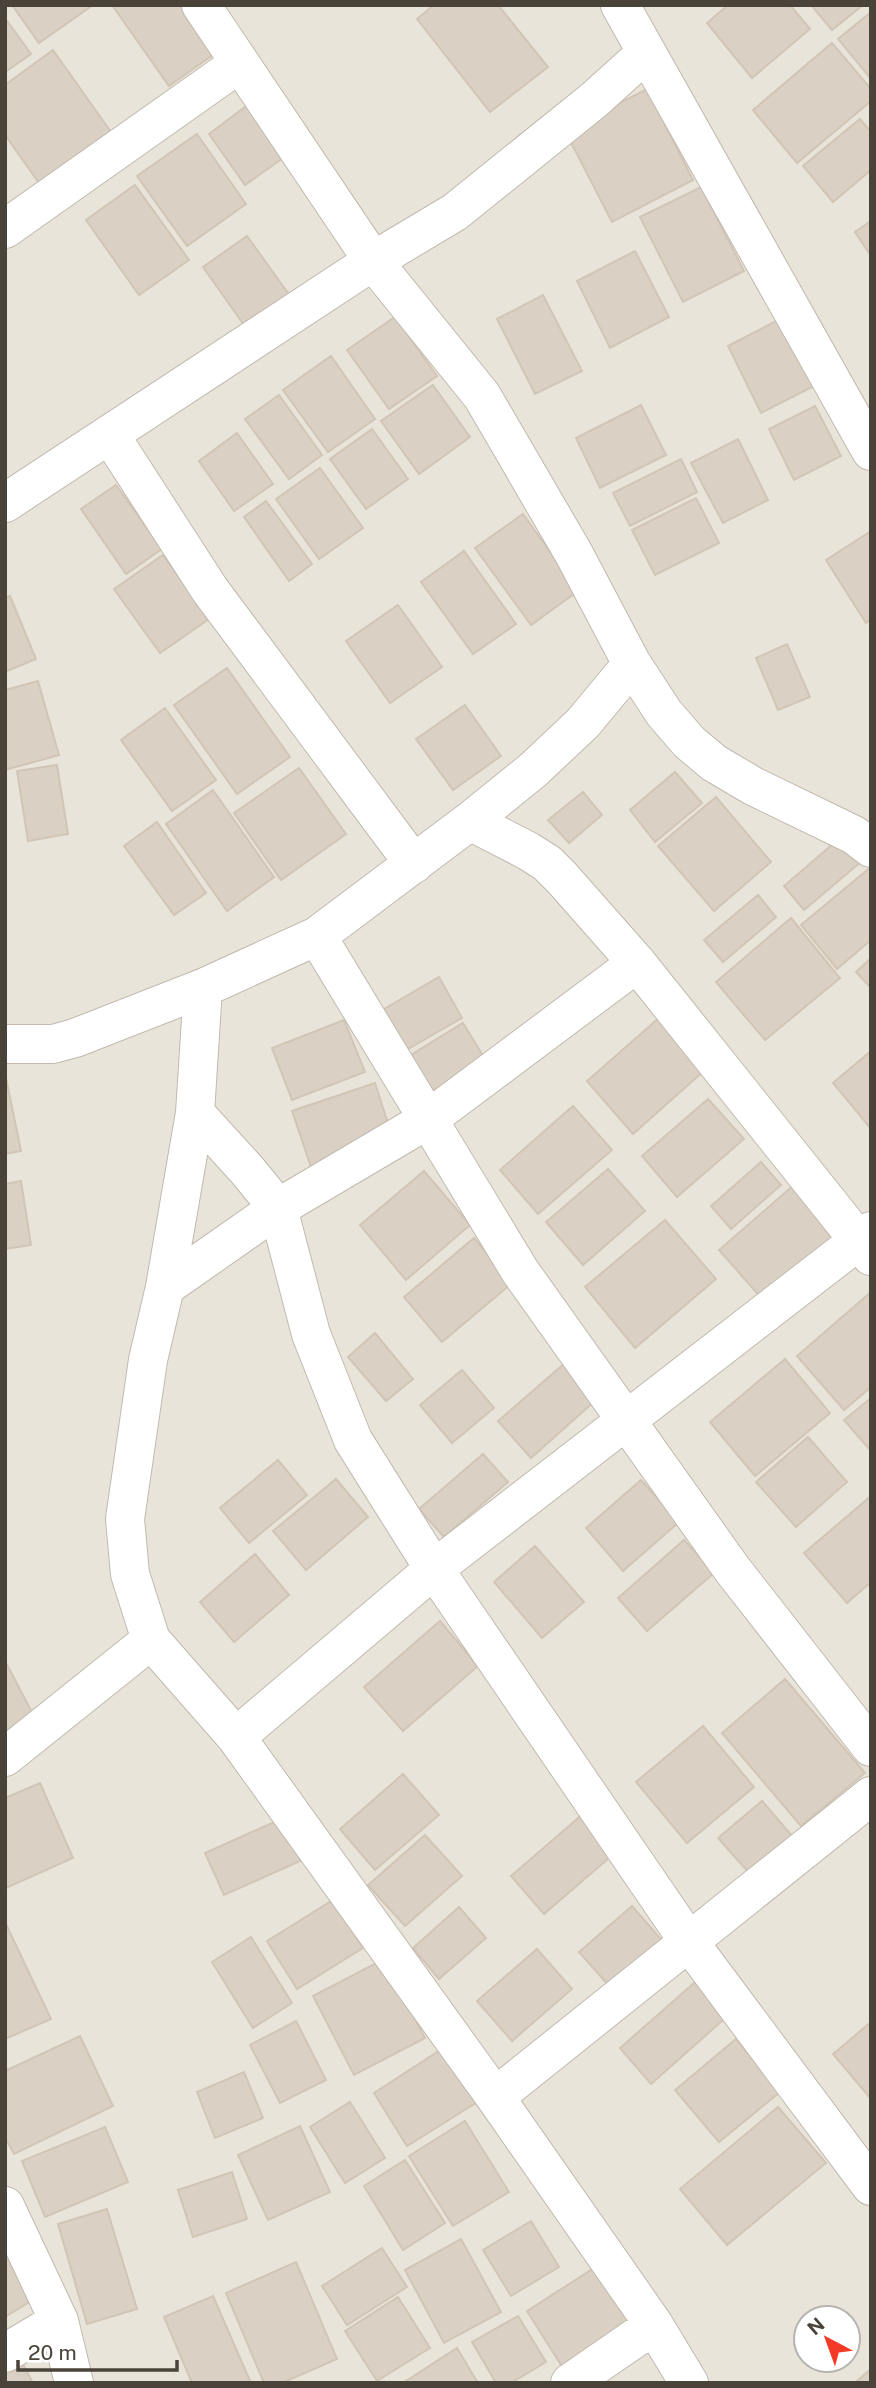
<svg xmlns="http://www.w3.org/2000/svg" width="876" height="2388" viewBox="0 0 876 2388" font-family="'Public Sans',sans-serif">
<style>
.residential{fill:#e9e4da;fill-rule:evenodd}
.building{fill:#dad0c4;stroke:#d1c5b5;stroke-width:2}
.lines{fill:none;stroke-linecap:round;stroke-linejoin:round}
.minor-casing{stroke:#c1b9ae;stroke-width:40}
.minor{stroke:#fff;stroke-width:38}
</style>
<rect width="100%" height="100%" fill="#f5f2ec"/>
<path class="residential" d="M5,5H871V2383H5ZM806,2318H848V2360H806Z"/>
<path class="building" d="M12,5H93L39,43Z
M112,5H195L224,47L169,86Z
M434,5H498L548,67L490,112L417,19Z
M728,5H790L810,29L752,78L707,23Z
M811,5H863L832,30Z
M871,12V79L838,39Z
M5,18L31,54L5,72Z
M832,43L871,89V101L797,163L753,110Z
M53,50L111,132L39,183L5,135V85Z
M647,89L693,180L612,222L565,131Z
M249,104L286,156L245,185L209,134Z
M860,119L871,132V170L833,202L803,166Z
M197,134L246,204L187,246L137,176Z
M135,185L189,260L139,295L86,220Z
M701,187L744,271L683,302L640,217Z
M871,221V256L855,232Z
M247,236L293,300L249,332L203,267Z
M635,251L669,317L610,348L577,281Z
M543,295L582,371L535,394L497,319Z
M395,317L437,376L389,409L347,350Z
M782,318L816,385L761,413L728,346Z
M331,356L375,419L328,452L283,390Z
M433,385L470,437L419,474L381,421Z
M279,395L322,455L289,479L245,419Z
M641,405L666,455L600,488L576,438Z
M815,406L841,456L794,480L769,429Z
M372,429L408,479L366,509L330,459Z
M237,433L273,484L234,511L199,461Z
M738,439L768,500L723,523L691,463Z
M681,459L697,492L630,526L613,493Z
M320,468L363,528L319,559L276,499Z
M116,485L162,549L126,574L81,509Z
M696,498L719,543L655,575L632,530Z
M266,501L312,564L289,581L244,517Z
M523,514L578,591L531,625L475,548Z
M871,531V619L866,623L826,560Z
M464,551L516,624L473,654L421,582Z
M163,555L209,619L160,653L114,589Z
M10,596L36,659L5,672V598Z
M398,605L442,667L390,703L346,641Z
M787,644L810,697L778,710L756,658Z
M227,668L290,757L237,794L174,705Z
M38,681L59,755L5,770V690Z
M465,705L501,756L453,790L416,739Z
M165,708L216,780L172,811L121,740Z
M57,765L68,834L28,841L17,771Z
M299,768L346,834L281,880L234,813Z
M675,772L702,803L655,842L630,810Z
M213,790L274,877L227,911L166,824Z
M583,792L602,815L569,843L548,820Z
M716,797L771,862L714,911L658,846Z
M157,822L206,893L174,915L124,846Z
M841,837L862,861L804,910L784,886Z
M871,867V940L837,969L801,925Z
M758,895L776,917L723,962L704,940Z
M791,918L840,978L765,1040L716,982Z
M871,958V988L856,972Z
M439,977L462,1018L403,1052L379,1012Z
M660,1017L705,1070L633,1134L587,1081Z
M344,1020L365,1072L292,1100L272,1048Z
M463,1023L485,1059L423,1097L401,1061Z
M871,1051V1129L833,1083Z
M5,1073L21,1151L5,1154Z
M375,1083L393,1139L311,1167L292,1111Z
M708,1099L744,1139L677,1197L642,1156Z
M573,1106L612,1150L538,1214L500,1170Z
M761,1162L781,1185L731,1229L711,1206Z
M608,1169L645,1211L583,1265L546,1222Z
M424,1171L470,1225L406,1280L360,1225Z
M21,1181L31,1245L5,1249V1184Z
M794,1185L838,1235L764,1301L719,1250Z
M665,1220L716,1279L635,1348L585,1287Z
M474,1238L512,1283L442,1342L404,1297Z
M871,1292V1387L844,1410L797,1356Z
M375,1333L413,1379L386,1401L348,1357Z
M785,1359L830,1413L755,1476L710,1422Z
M565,1363L596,1400L531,1458L498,1421Z
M462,1370L494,1408L452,1443L420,1405Z
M871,1398V1451L844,1420Z
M808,1437L847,1482L796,1527L756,1482Z
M483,1454L508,1482L444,1537L419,1509Z
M278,1460L307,1495L249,1543L220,1508Z
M336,1479L368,1517L306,1570L273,1531Z
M641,1480L679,1522L623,1571L586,1528Z
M871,1496V1582L847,1603L804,1553Z
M684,1540L714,1573L647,1631L618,1598Z
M535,1546L584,1602L542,1638L494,1582Z
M255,1554L289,1595L234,1642L200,1602Z
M440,1621L478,1666L403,1731L364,1687Z
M5,1661L35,1718L5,1734Z
M785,1679L865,1773L801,1826L722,1733Z
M703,1726L754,1787L687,1843L636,1782Z
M403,1774L439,1815L375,1870L340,1829Z
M40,1783L73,1858L6,1888L5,1798Z
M762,1801L793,1837L750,1874L718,1838Z
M583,1814L616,1852L544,1914L511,1876Z
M290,1815L309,1857L224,1895L205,1853Z
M425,1835L462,1876L405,1926L368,1885Z
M333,1900L363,1948L297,1989L267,1941Z
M632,1906L664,1943L611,1988L579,1952Z
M459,1907L486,1938L439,1979L413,1948Z
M5,1922L51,2019L5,2039Z
M251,1937L292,2003L253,2028L212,1962Z
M537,1949L572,1989L512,2041L477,2001Z
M384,1959L425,2038L354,2075L313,1996Z
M701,1977L731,2013L651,2084L620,2048Z
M296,2021L326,2080L280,2103L250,2045Z
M871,2022V2099L833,2054Z
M80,2036L113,2106L14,2154L5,2137V2071Z
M736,2039L780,2092L719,2142L675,2090Z
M445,2047L479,2101L407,2146L374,2093Z
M244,2072L263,2118L215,2138L197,2092Z
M350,2102L385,2158L345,2183L310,2127Z
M778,2107L826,2163L727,2245L680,2189Z
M465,2121L509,2192L453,2226L409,2156Z
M300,2126L330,2192L268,2220L238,2155Z
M105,2127L128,2182L45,2217L22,2161Z
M405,2160L445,2223L403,2250L364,2186Z
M232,2172L247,2219L193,2237L178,2190Z
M107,2209L137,2309L87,2324L58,2224Z
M531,2221L559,2267L511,2296L483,2250Z
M5,2232L44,2293L5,2317Z
M461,2239L501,2312L444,2343L405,2270Z
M382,2248L407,2287L347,2325L322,2286Z
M296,2262L337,2359L282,2383H264L226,2293Z
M602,2263L643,2329L568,2376L527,2311Z
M213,2296L251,2383H192L164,2317Z
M398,2297L430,2348L377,2381L345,2331Z
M518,2316L546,2362L511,2383H496L472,2342Z
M457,2348L478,2383H403Z
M17,2353L33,2383H5V2360Z
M871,2369V2383H859L857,2381Z"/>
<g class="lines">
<g class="minor-casing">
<path id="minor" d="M201,5L373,261L482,396L574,554L632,664L664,713L689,742L714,763L753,786L854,835L871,848
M620,5L871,451
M5,229L240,63
M110,435L210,590L414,864
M5,503L373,261L455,212L594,100L646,53
M470,821L528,851L547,863L562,878L637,963L871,1256
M317,936L470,821L532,771L583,723L632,664
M203,988L195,1113L165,1287L148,1360L125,1519L130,1574L151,1640L236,1737L495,2097L654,2325L689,2383
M5,1044H53L75,1038L203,988L317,936L520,1271L732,1569L871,1747
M195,1113L247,1170L278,1208L311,1334L353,1440L434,1569L689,1942L871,2186
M165,1287L278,1208L427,1120L637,963
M236,1737L434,1569L871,1231
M5,1757L151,1640
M495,2097L871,1796
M5,2206L59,2321L74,2383
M5,2353L59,2321
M570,2383L654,2325"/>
</g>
<use href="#minor" class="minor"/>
</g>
<rect width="876" height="2388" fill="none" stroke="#4a4339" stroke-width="14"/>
<g transform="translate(827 2339) rotate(319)"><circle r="33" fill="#ffffff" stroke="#b7b4b0" stroke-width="2"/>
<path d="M0-5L12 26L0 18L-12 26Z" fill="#f23a26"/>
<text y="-10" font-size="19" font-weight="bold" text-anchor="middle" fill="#4a4339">N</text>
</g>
<path d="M18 2360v10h159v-10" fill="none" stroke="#4a4339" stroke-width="3.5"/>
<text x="28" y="2360" font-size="21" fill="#4a4339" stroke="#ffffff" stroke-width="5" paint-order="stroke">20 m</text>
</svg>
